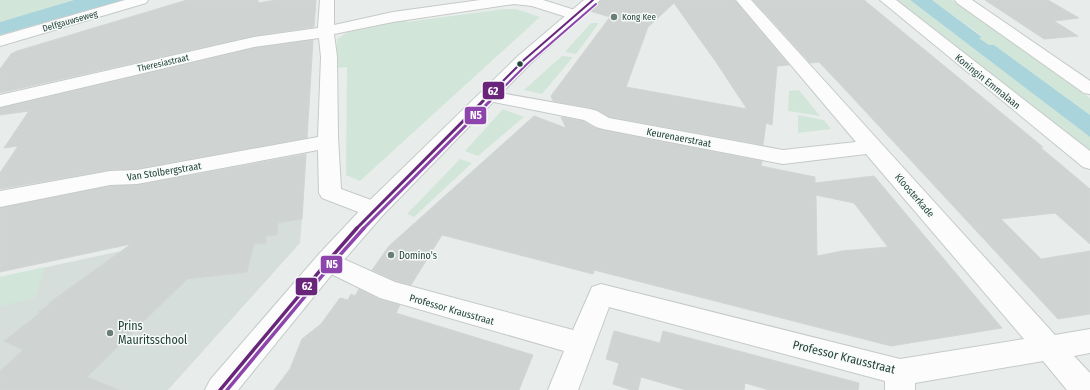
<svg xmlns="http://www.w3.org/2000/svg" width="1090" height="390" viewBox="0 0 1090 390" font-family="'Fira Sans Condensed',sans-serif">
<style>
.built{fill:#d6dedb}
.green{fill:#d1e6d8}
.water{fill:#a9d4db}
.building{fill:#cfd4d2;stroke:#d1d6d4;fill-rule:evenodd}
.lines{fill:none;stroke-linecap:round;stroke-linejoin:round}
.street-casing{stroke:#c5cac8;stroke-width:2}
.secondary-casing{stroke:#c3cbc8;stroke-width:2}
.street{fill:#fcfcfc;fill-rule:evenodd}
.secondary{fill:#fcfcfc;fill-rule:evenodd}
.bus-1-far2-casing{stroke:#f7fbf9;stroke-width:4}
.bus-1-far1-casing{stroke:#f7fbf9;stroke-width:6}
.bus-1-casing{stroke:#f7fbf9;stroke-width:6}
.bus-2-far2-casing{stroke:#f7fbf9;stroke-width:4}
.bus-2-far1-casing{stroke:#f7fbf9;stroke-width:6}
.bus-2-casing{stroke:#f7fbf9;stroke-width:6}
.bus-1-far2{stroke:#68257a;stroke-width:2}
.bus-1-far1{stroke:#68257a;stroke-width:3}
.bus-1{stroke:#68257a;stroke-width:3.5}
.bus-2-far2{stroke:#8e44ad;stroke-width:2}
.bus-2-far1{stroke:#8e44ad;stroke-width:3}
.bus-2{stroke:#8e44ad;stroke-width:3.5}
.poi-dot{fill:#697e78;stroke:#f7fbf9;stroke-width:1.5}
.bus-dot{fill:#24423a;stroke:#f7fbf9;stroke-width:1.5}
.labels{text-anchor:middle;stroke-width:3;stroke-linejoin:round;paint-order:stroke}
.far-poi-label{font-size:9px;fill:#24423a;stroke:#f7fbf9;text-anchor:start}
.far-street-label{font-size:9px;fill:#24423a;stroke:#f7fbf9}
.street-label{font-size:10px;fill:#24423a;stroke:#f7fbf9}
.poi-label{font-size:10px;fill:#24423a;stroke:#f7fbf9;text-anchor:start}
.near-poi-label{font-size:12px;fill:#24423a;stroke:#f7fbf9;text-anchor:start}
.near-street-label{font-size:12px;fill:#24423a;stroke:#f7fbf9}
.line-badge{stroke:#f7fbf9;stroke-width:1.5}
.badge-label{font-size:11px;text-anchor:middle;font-weight:bold;fill:#fff}
</style>
<rect width="100%" height="100%" fill="#e8edeb"/>
<path class="built" d="M302,219L300,243L168,390H0V277L196,235L244,229Z"/>
<path class="green" d="M0,0H74L0,22Z
M895,0H910L1090,137V153Z
M932,0H952L1090,98V115L994,45H989L978,37L982,36Z
M504,9H516L540,17L360,181L346,175L347,67L337,68V39L348,32L383,25L382,22L405,19L407,22Z
M591,23H599L576,54L565,52Z
M562,56L573,57L542,94L524,90Z
M799,90L820,116L788,111L789,91Z
M503,109L524,117L478,156L465,151Z
M798,115L824,120L831,129L798,133Z
M460,159L472,163L414,217L407,214Z
M45,267L35,298L0,306V277Z"/>
<path class="water" d="M74,0H123L0,35V22Z
M910,0H932L982,37L979,38L989,45H994L1090,115V137Z"/>
<path class="building" d="M187,0H258V3L276,0H316L314,27L254,36L0,93V69L11,54L17,51Z
M601,0H735L789,65L777,66L772,125L766,123L763,145L610,117L590,108L553,101L551,96L610,17L590,11ZM674,3L716,62L747,109L626,87L648,27Z
M753,0H864L1043,147H1040L1090,189V244L1055,213L1001,219L1041,259L1090,251V314L1058,319L839,83L819,62L810,63Z
M985,0H1048L1079,18L1054,21L1078,36L1044,39Z
M313,40L307,138L137,169L110,170L0,189V173L18,146L4,148L29,111L0,115V108L254,48Z
M534,116L566,128L561,117L583,121L595,128L603,130L762,161L761,166L815,177V183L874,176L1002,328L891,346L594,270L593,274L442,235L411,285L396,281L372,270L389,246ZM816,195L854,203L888,247L842,251L817,256Z
M306,154L302,219L278,223L277,235L266,236V243L254,244L247,272L187,279L87,377L119,390H0V371L23,350L4,341L40,313L38,312L50,304L49,303L131,244L0,272V208L110,186L137,185Z
M359,289L379,299L400,305L396,313L533,355L519,390H274L290,369L302,339L321,324L340,298L348,300L351,294L355,296Z
M614,331L660,343L663,331L859,383L858,390H769L745,383L744,390H686L641,377L638,390H631L613,384L619,363L606,359Z"/>
<g class="lines">
<g class="street-casing">
<path id="street" d="M320,0H334V25L393,12L480,0H543L581,12L584,15L581,18L576,20L532,6L514,4L393,22L334,34L337,57L338,137L341,189L382,204L385,210L382,216L374,218L322,198L319,193L318,150L137,184L110,185L0,207V191L110,171L137,170L318,137L321,57L319,38L254,47L0,107V95L254,37L318,28Z
M736,0H751L1055,335L1090,329V353L1074,356L1090,373V390H1067L1043,361L915,383V390H885V381L609,307L578,390H548L564,351L380,298L319,268L316,261L319,254L328,252L395,282L573,330L592,287L601,284L900,359L1024,339L866,154L783,164L603,129L596,127L584,120L489,101L483,100L480,96L483,92L489,91L590,109L597,111L609,118L783,150L856,142Z
M880,0H896L1090,151V169L1083,167Z
M955,0H972L1090,81V94L1084,93L957,3Z"/>
</g>
<g class="secondary-casing">
<path id="secondary" d="M125,0H148L146,3L0,46V36Z
M584,0H600L530,64L382,216L337,268L238,390H205L210,380L319,254L366,204L518,56Z"/>
</g>
<use href="#street" class="street"/>
<use href="#secondary" class="secondary"/>
<g class="bus-1-far2-casing">
<path id="bus-1-far2" d="M482,102L524,60L593,0"/>
</g>
<g class="bus-1-far1-casing">
<path id="bus-1-far1" d="M356,229L483,101"/>
</g>
<g class="bus-1-casing">
<path id="bus-1" d="M220,390L328,261L357,228"/>
</g>
<g class="bus-2-far2-casing">
<path id="bus-2-far2" d="M489,102L527,64L596,4"/>
</g>
<g class="bus-2-far1-casing">
<path id="bus-2-far1" d="M363,229L490,101"/>
</g>
<g class="bus-2-casing">
<path id="bus-2" d="M227,390L332,264L364,228"/>
</g>
<use href="#bus-1-far2" class="bus-1-far2"/>
<use href="#bus-1-far1" class="bus-1-far1"/>
<use href="#bus-1" class="bus-1"/>
<use href="#bus-2-far2" class="bus-2-far2"/>
<use href="#bus-2-far1" class="bus-2-far1"/>
<use href="#bus-2" class="bus-2"/>
</g>
<g class="poi-dot">
<circle cx="614" cy="17" r="4"/>
<circle cx="391" cy="255" r="4"/>
<circle cx="110" cy="333" r="4"/>
</g>
<circle class="bus-dot" cx="520" cy="64" r="3.5"/>
<g class="labels">
<g class="far-poi-label">
<text x="622" y="20">Kong Kee</text>
</g>
<g class="far-street-label">
<text transform="translate(70 21) rotate(-16)" y="3">Delfgauwseweg</text>
<text transform="translate(163 63) rotate(-13)" y="3">Theresiastraat</text>
</g>
<g class="street-label">
<text transform="translate(988 81) rotate(39)" y="4">Koningin Emmalaan</text>
<text transform="translate(679 137) rotate(11)" y="4">Keurenaerstraat</text>
<text transform="translate(164 171) rotate(-9)" y="4">Van Stolbergstraat</text>
<text transform="translate(915 195) rotate(49)" y="4">Kloosterkade</text>
<text transform="translate(452 309) rotate(16)" y="4">Professor Krausstraat</text>
</g>
<g class="poi-label">
<text x="399" y="259">Domino's</text>
</g>
<g class="near-poi-label">
<text x="118" y="330">Prins<tspan x="118" dy="14">Mauritsschool</tspan></text>
</g>
<g class="near-street-label">
<text transform="translate(844 357) rotate(14)" y="4">Professor Krausstraat</text>
</g>
</g>
<g class="line-badge">
<rect x="482" y="81" width="23" height="19" rx="4" fill="#68257a"/>
<rect x="464" y="106" width="23" height="19" rx="4" fill="#8e44ad"/>
<rect x="320" y="255" width="23" height="19" rx="4" fill="#8e44ad"/>
<rect x="295" y="277" width="23" height="19" rx="4" fill="#68257a"/>
</g>
<g class="badge-label">
<text x="493" y="95">62</text>
<text x="476" y="119">N5</text>
<text x="332" y="268">N5</text>
<text x="307" y="290">62</text>
</g>
</svg>
